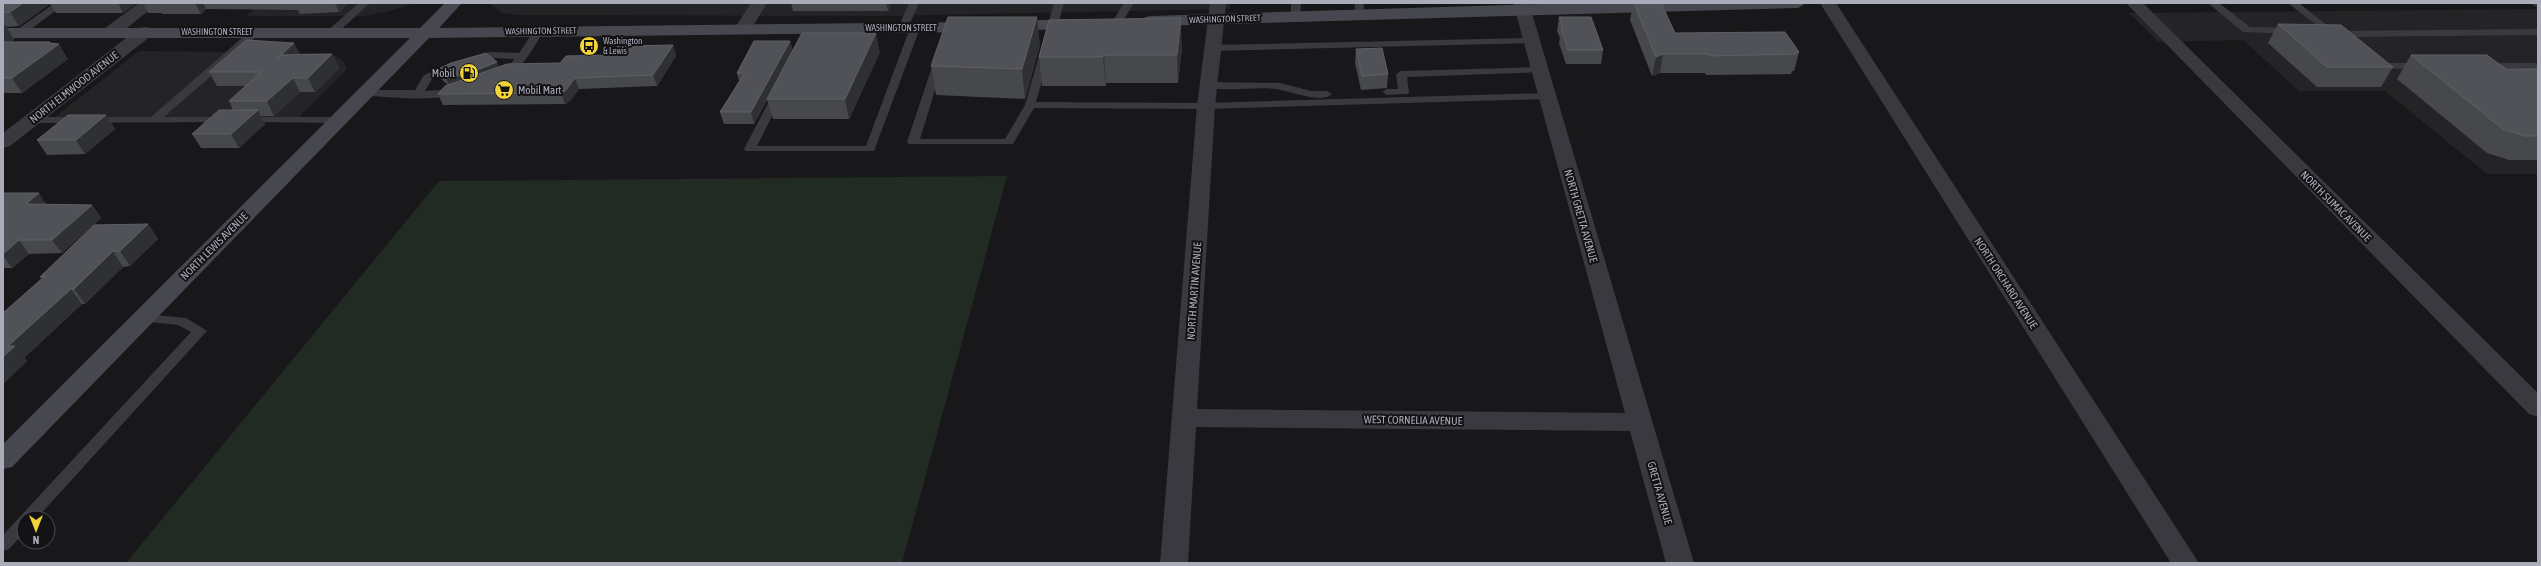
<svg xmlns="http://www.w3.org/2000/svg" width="2541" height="566" viewBox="0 0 2541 566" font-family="'Asap Condensed',sans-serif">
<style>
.built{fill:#242427}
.green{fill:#222a24}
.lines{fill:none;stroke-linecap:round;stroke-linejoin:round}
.service{fill:#39393f;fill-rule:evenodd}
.minor{fill:#39393f;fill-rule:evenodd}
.secondary{fill:#47474f;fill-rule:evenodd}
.wall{fill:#46484c}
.shaded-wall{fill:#2f3033}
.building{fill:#515258;stroke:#5f6067}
.labels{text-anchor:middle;stroke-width:4;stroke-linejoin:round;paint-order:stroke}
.far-street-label{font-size:9px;fill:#aaacba;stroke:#131315}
.far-poi-label{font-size:9px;fill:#aaacba;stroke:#131315;text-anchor:start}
.poi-label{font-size:11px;fill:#aaacba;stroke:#131315;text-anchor:end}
.street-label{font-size:11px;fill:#aaacba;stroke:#131315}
</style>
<rect width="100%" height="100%" fill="#18181a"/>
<path class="built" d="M261,3H414L390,11L364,16H246Z
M489,3H1230V9L878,16L517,15L502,13Z
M2538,9V174H2487L2385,91H2299L2243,40L2158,42L2129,13Z
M139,51L325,53L336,56L344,62L347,69L297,119L51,120Z"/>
<path class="green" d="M1007,176L902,563H126L439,181Z"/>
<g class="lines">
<path class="service" d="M55,3H66L23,35H15V31Z
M359,3H370L335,35H327V31Z
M909,3H919L907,30H899L898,28Z
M1054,3H1064L1036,102L1206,103L1547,93L1552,96L1547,99L1206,109L1034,108L1013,144H909L907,142L933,64L938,61L943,64L920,139H1005L1025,105Z
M1124,3H1134L1121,24H1113L1112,22Z
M1291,3H1301L1300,19L1296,20L1291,17Z
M1354,3H1364L1363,16H1357Z
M2208,3H2219L2250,27L2292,28L2297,31L2292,34L2243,32Z
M2288,3H2299L2334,31L2538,29V35L2338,37L2334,39Z
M2530,3H2538V8Z
M915,25L920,28L874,151H746L744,149L773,94L778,91L783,94L757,146H866L910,28Z
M539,28L544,31C533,47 523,71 503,76L498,73L510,65L514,59L490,58L473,63L468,60L489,52L519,53L535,29Z
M254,30L259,33L258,35L164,117H225L231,120L229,122L31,123L25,120L31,117H151L250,31Z
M1531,38L1535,39V43L1211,51L1206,48L1211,45Z
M2374,63H2421L2426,66L2421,69L2370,68V64Z
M2484,63H2538V69L2480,68V64Z
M453,64L457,65V69L432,79L425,91L455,89L459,90V94C429,102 395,97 365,96L360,93L365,90H415L424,75Z
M1540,67L1545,70L1544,72L1407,77L1409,92L1408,94L1387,95L1382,92L1387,89H1398L1396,74L1401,71Z
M1210,82L1280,83L1311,91H1327L1332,94C1324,104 1292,92 1281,90C1257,85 1230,93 1206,87V83Z
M247,117H339L345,120L339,123L243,122L241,120Z
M144,314L186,318L207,331L37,518H24V533L9,549L3,551V535L191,332L178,325L139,321L137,318Z"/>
<path class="minor" d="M139,3H158L117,36H105L102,32L105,28Z
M751,3H767L749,33H737L734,29Z
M1210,3H1226L1215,106L1197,409L1625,413L1513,3H1529L1694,563H1666L1630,431L1196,427L1188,563H1160L1197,106Z
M1820,3H1836L2199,563H2171Z
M2126,3H2143L2538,393V417L2529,414Z
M145,27L151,28L154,32L151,36L10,146L3,148V133L139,28Z"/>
<path class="secondary" d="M445,3H462L439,28L973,22L979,23L981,27L979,31L973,32L429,38L12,467L3,469V444L410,38H3V28H420Z
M1571,3H1806L1798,8L1151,26L1145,25L1143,21L1145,17L1151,16Z
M1077,19L1083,20L1085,24L1083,28L1008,31L1002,30L1000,26L1002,22L1008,21Z"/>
</g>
<path class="wall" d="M3,3H137L123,13H56L50,4L19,26L6,27L14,39L11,42H50L68,59L22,93H3Z
M143,3H349L339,12L300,14L298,10L206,9L201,14H162L161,13H148Z
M791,3H891L888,11H793Z
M1633,3H1661L1675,33L1799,52L1794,71H1792L1791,74L1706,75L1705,73H1660L1652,76L1630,20Z
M1559,17L1603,50L1601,64H1566L1559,43L1560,38L1557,31Z
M2278,24L2393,67L2381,87H2317L2268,43Z
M790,41L793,51L880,52L849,119H773L767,100L754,124H724L720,112L739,81L737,73Z
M673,45L676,56L657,86L579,89L570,101L565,104L443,105L438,94L448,85L440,78L436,70L560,63Z
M1040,45L1025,99L936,95L931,66Z
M1182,47L1178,83H1106V86H1042L1039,57Z
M1356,49L1388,74L1387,88L1361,90L1355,63Z
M332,54L339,68L315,92H300L274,116H261L265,124L239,148H201L192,134L233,110L229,101L246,86H217L209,72L300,55Z
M2411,55L2506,69H2538V160H2509L2487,153L2397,79Z
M106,115L115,129L85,154L47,155L37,140Z
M3,193L47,204L92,205L101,218L62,253L29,254L12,268H3Z
M148,224L158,239L130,266L123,267L85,304H82L24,358L27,361L3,384V313L42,279L40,277Z"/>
<path class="shaded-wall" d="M23,3H50V4L19,26L10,12Z
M118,3H137L123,13Z
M195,3H203L206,9L201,14Z
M335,3H349L339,12Z
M886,3H891L888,11Z
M1037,17L1040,45L1025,99L1022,69Z
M1181,18L1182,47L1178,83L1177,55Z
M5,25L14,39L3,47V26Z
M876,33L880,52L849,119L845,99Z
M790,41L793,52L754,124L751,112Z
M50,42L54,48L59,44L68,59L22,93L12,78Z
M294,43L301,56L277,59Z
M673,45L676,56L657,86L653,75Z
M332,54L339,68L315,92L308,78Z
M1663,54L1660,73L1652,76L1656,57Z
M1104,55L1106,83V86L1103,57Z
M497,62L500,69L450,87L446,79Z
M293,78L300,92L274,116L267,101Z
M575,78L579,89L570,101L565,104L561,93Z
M258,110L265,124L239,148L231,134Z
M106,115L115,129L85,154L76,140Z
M39,193L48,207L26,204Z
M92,205L101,218L62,253L52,240Z
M148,224L158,239L130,266L120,251Z
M19,240L29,254L12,268L3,255V254Z
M113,251L123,267L85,304L74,289Z
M71,289L82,304L24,358L27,361L3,384V357L8,346Z"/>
<path class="building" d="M3,3H23L10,12H3Z
M1634,3H1661L1675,33L1785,32L1799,52H1795L1796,54L1710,56L1709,54H1663L1656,57Z
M948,17H1037L1022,69L931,66Z
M1559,17H1591L1603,50H1568L1561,29H1563Z
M1181,18L1177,55H1104L1103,57H1039L1049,20Z
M2278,24L2341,25L2393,67H2327Z
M802,33H876L845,99H767Z
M246,40L294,43L277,59L281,55L332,54L308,78H293L267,101H229L261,72H209Z
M754,41H790L751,112H720L745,73H737Z
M3,42H50L49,43L59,44L12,78H3Z
M673,45L653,75L575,78L566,90L561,93L438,94L445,86L507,64L560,63L566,56L612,55L618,46Z
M1382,48L1388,74L1362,76L1356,49Z
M486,53L497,62L470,73L446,79L436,70L451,63Z
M2411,55H2487L2506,69H2538V136H2525L2503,129Z
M219,110H258L231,134H192Z
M68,115H106L76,140H37Z
M3,193H39L26,204L92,205L52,240H19L3,254Z
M148,224L120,251H113L74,289H71L8,346H15L3,357V313L45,276L40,277L94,225Z"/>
<defs>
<g id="bus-disc" transform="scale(1)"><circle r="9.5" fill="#f2d438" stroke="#131315"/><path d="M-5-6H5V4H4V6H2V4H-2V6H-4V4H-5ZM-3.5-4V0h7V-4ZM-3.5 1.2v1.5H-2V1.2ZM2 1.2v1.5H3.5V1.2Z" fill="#111"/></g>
<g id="fuel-disc" transform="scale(1)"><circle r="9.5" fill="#f2d438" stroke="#131315"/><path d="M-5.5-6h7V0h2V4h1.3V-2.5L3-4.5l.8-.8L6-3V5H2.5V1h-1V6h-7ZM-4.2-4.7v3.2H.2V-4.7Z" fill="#111"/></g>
<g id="supermarket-disc" transform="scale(1)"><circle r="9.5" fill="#f2d438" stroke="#131315"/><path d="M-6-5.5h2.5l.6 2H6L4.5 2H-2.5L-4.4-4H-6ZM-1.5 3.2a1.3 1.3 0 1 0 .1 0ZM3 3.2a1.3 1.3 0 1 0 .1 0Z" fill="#111"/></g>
</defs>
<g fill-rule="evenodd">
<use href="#bus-disc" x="589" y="46"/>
<use href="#fuel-disc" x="469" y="73"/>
<use href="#supermarket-disc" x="504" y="90"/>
</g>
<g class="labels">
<g class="far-street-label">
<text transform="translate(1225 19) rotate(-2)" y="3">WASHINGTON STREET</text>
<text x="901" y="31">WASHINGTON STREET</text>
<text transform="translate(541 31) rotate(-1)" y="3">WASHINGTON STREET</text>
<text x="217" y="35">WASHINGTON STREET</text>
</g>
<g class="far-poi-label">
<text x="603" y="44">Washington<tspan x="603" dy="10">&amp; Lewis</tspan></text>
</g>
<g class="poi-label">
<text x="455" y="77">Mobil</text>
<text x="518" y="94" text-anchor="start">Mobil Mart</text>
</g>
<g class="street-label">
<text transform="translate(74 87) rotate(-38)" y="4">NORTH ELMWOOD AVENUE</text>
<text transform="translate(2336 206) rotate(45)" y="4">NORTH SUMAC AVENUE</text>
<text transform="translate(1581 216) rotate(74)" y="4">NORTH GRETTA AVENUE</text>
<text transform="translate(214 246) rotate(-45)" y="4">NORTH LEWIS AVENUE</text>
<text transform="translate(2006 283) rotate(57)" y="4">NORTH ORCHARD AVENUE</text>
<text transform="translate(1194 291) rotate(-86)" y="4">NORTH MARTIN AVENUE</text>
<text transform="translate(1413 420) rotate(1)" y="4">WEST CORNELIA AVENUE</text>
<text transform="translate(1660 493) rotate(74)" y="4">GRETTA AVENUE</text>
</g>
</g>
<rect width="2541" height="566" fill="none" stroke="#aaacba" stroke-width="8"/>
<g transform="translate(36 530) rotate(180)"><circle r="19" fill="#131315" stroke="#4f5057"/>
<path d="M0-3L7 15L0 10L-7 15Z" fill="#f2d438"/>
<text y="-6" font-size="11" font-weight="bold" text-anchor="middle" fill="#aaacba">N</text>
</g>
</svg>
